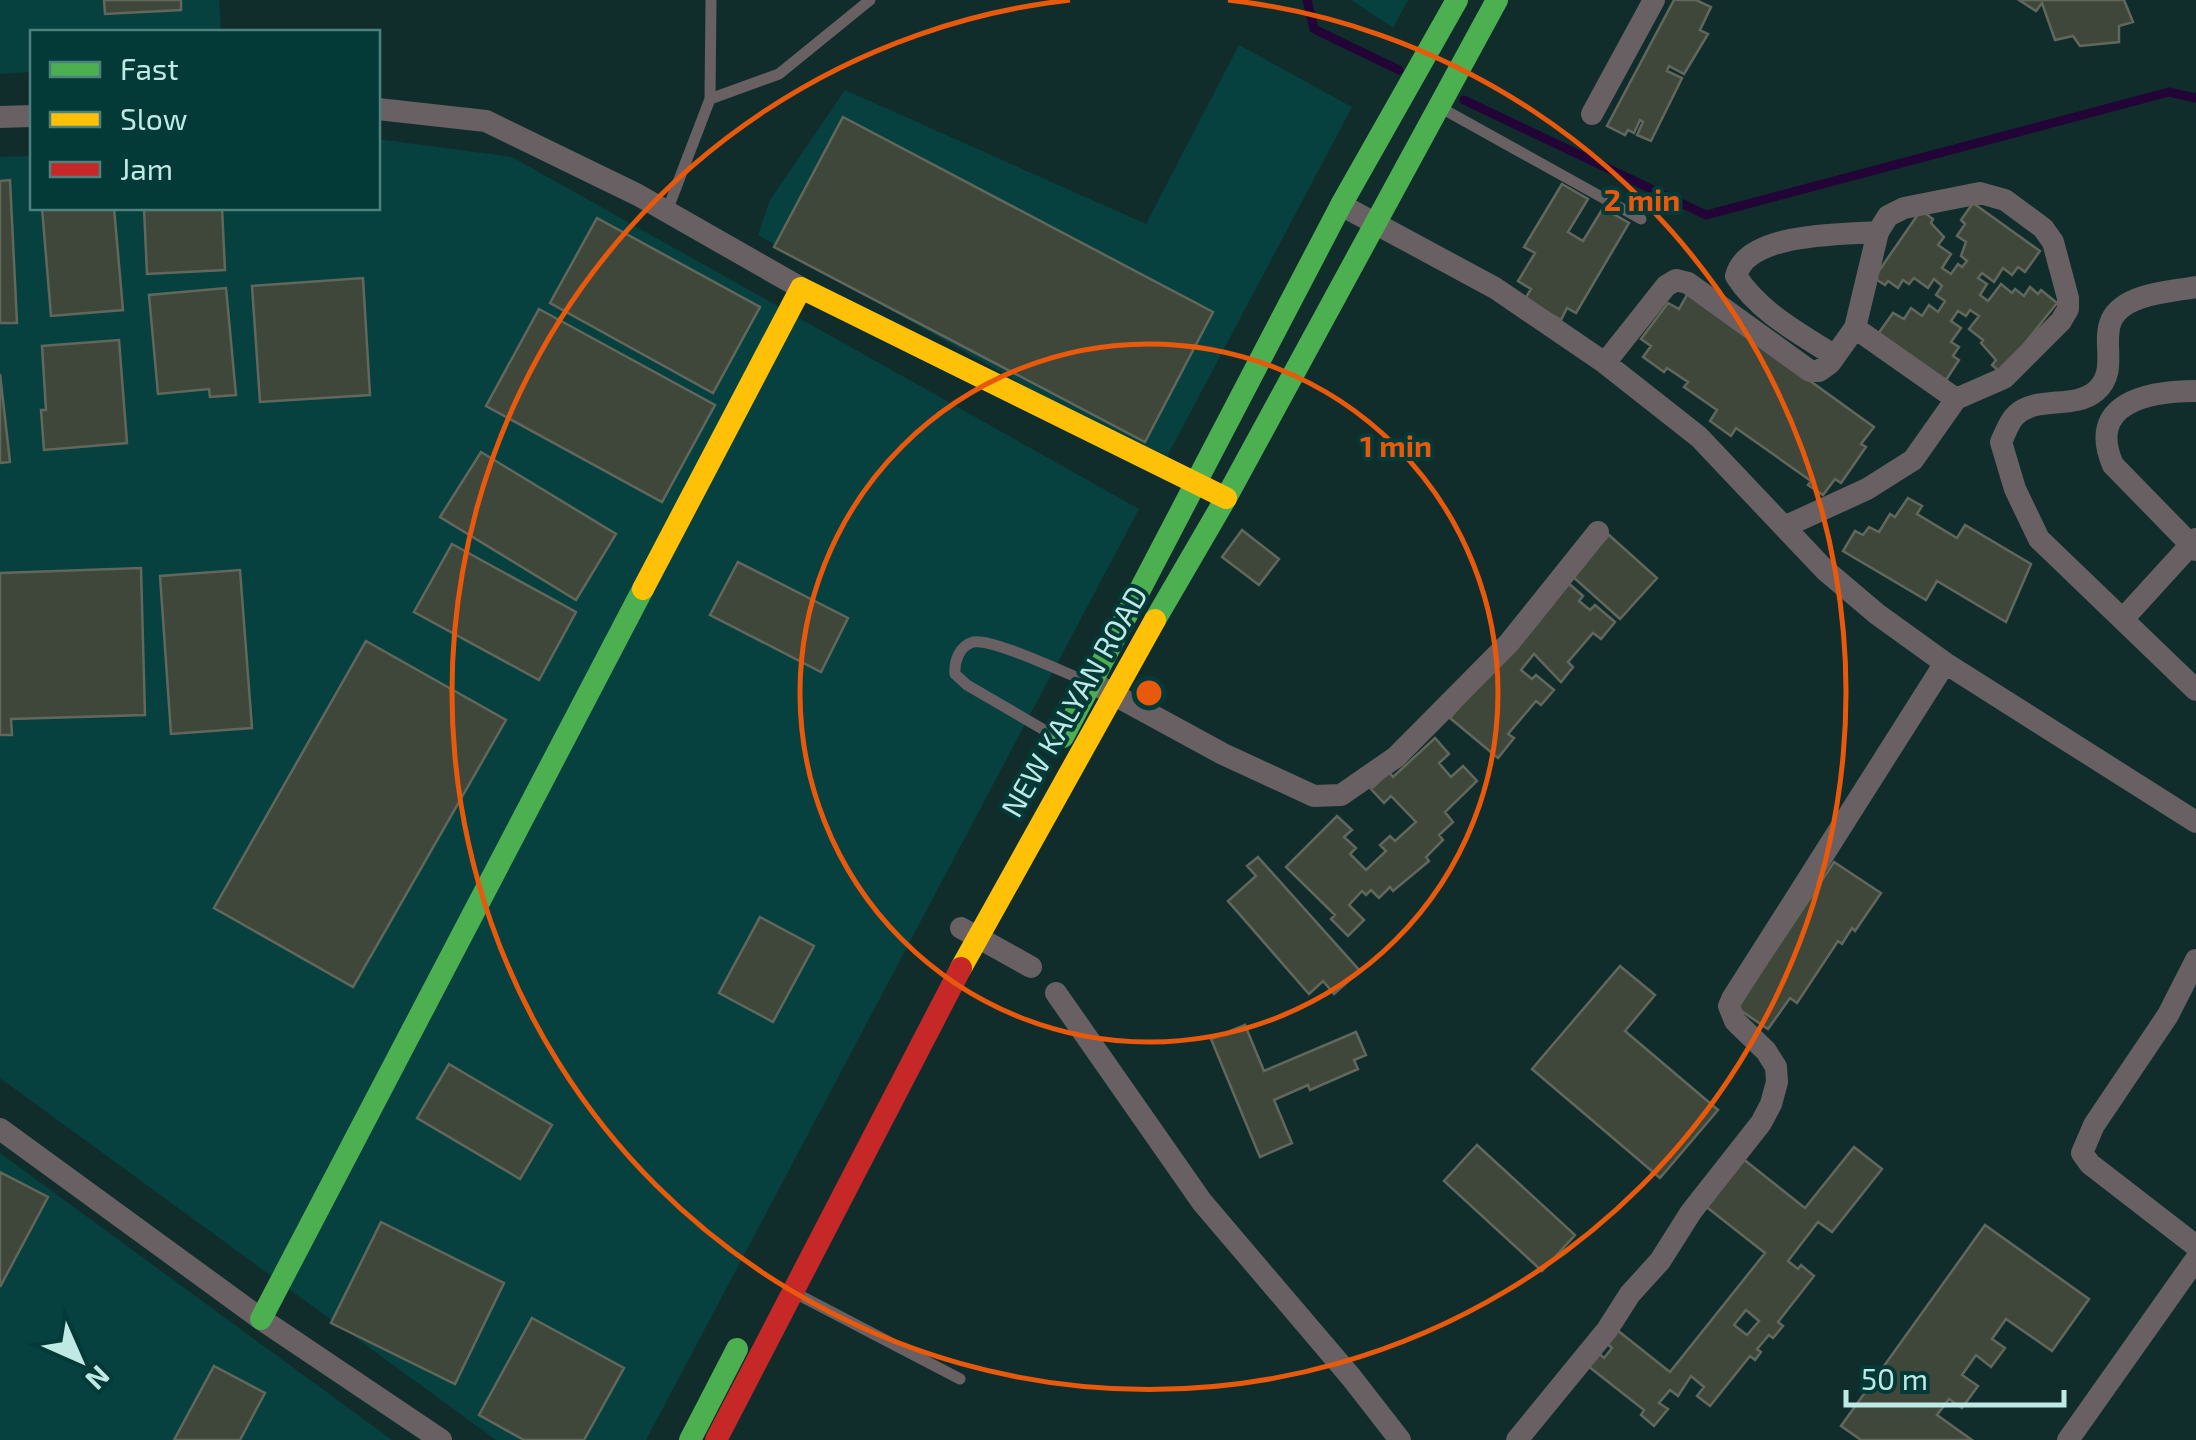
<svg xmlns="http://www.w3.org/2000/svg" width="2196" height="1440" viewBox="0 0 2196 1440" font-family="'Exo 2',sans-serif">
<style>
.built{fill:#06413f}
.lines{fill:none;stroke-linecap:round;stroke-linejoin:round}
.stream{stroke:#220437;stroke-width:9}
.building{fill:#3f473b;stroke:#62675c;stroke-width:2.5;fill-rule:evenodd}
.lane{stroke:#686062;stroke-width:11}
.street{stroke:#686062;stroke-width:22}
.fast{stroke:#4caf50;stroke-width:22}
.slow{stroke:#ffc107;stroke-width:22}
.jam{stroke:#c62828;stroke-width:22}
.ring{fill:none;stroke:#e8590c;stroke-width:5}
.labels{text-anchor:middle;stroke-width:8;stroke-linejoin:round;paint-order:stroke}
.street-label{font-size:30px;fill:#bfe9e5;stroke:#033a38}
.centre{fill:#e8590c;stroke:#033a38;stroke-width:5}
.ring-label{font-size:30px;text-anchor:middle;font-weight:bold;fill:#e8590c;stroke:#033a38;stroke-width:8;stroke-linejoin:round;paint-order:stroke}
</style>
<rect width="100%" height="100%" fill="#102d2c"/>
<path class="built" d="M0,0H219L221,32H32V72L0,74Z
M1351,0H1408L1393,28Z
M1239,45L1352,107L1163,464L758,235L770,200L845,90L1146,224Z
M378,139L512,157L1139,509L646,1440H496L0,1078V157L32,156V208H378Z
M0,1153L392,1440H0Z"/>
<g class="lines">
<path class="stream" d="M1307,0L1314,29L1399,70
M1464,100L1706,215L2169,92L2196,98"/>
</g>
<path class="building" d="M104,0H181V10L105,14Z
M1674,0H1696L1711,7L1700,30L1708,34L1684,74L1669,66L1667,71L1682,78L1651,141L1637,135L1643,122L1640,120L1634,133L1628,130L1625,135L1607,126Z
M2019,0H2124L2133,22L2119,26V42L2080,46L2073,36L2055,40L2042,3L2036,11Z
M843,117L1213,312L1145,442L774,247Z
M10,180L17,323H0V181Z
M1562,184L1588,199L1568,232L1583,241L1603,208L1629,223L1576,313L1567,308L1561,320L1525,299L1531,289L1518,281L1535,253L1524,247Z
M1973,203L2040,251L2025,272L2018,267L2012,275L2003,268L1994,282L1982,273L1978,278L1987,284L1980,295L1988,301L2001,284L2012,293L2015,289L2024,296L2030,287L2038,294L2041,290L2057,303L2001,373L1992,365L1996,360L1981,343L1983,340L1969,329L1979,316L1970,310L1966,316L1958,311L1951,321L1961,328L1951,342L1959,347L1953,356L1959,360L1946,380L1878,334L1893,313L1904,319L1911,308L1922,316L1929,305L1938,312L1945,301L1936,295L1942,286L1934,279L1928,288L1914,278L1909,284L1903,280L1898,288L1888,281L1885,285L1874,278L1921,210L1933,219L1931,223L1944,237L1938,245L1951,254L1942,268L1951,274L1958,264L1962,267L1967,261L1961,256L1966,242L1957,236L1965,224L1961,220Z
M42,208H114L123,310L51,316Z
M144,208H222L225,270L147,274Z
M597,218L760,307L713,393L550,303Z
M363,278L370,395L260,402L252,286Z
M226,288L236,395L210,397L209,389L158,394L149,295Z
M1688,293L1874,427L1861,444L1866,447L1841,483L1835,479L1823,495L1808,485L1811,481L1736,428L1731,436L1710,421L1717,410L1684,387L1688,382L1667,368L1664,372L1643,357L1651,346L1641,339L1668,303L1679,309Z
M539,309L715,405L662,502L486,406Z
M119,340L127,443L44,450L41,410H46L42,346Z
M0,374L10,462L0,463Z
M481,452L616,534L576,600L440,517Z
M1908,498L1922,506L1917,514L1957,538L1965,525L2031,564L2006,622L1937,581L1926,600L1843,551L1855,531L1863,535L1869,527L1879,532L1890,514L1895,517Z
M1242,530L1279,559L1259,585L1222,557Z
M1609,535L1657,578L1620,619L1572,576Z
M452,544L576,612L539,680L414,612Z
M738,562L848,618L821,672L710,615Z
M141,568L145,715L11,719L12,735H0V573Z
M240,570L252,728L171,734L160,576Z
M1566,581L1583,596L1579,601L1590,610L1595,605L1615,622L1601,639L1593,633L1568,662L1573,667L1561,682L1534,654L1521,670L1532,679L1536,675L1554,690L1541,705L1536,701L1508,734L1514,738L1498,758L1450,718Z
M366,641L506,720L353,987L214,908Z
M1435,738L1449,754L1439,763L1451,777L1463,766L1477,781L1445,812L1453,822L1439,835L1443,840L1426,857L1429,861L1393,891L1390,887L1379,898L1371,890L1366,895L1362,891L1349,905L1364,920L1348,936L1331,919L1335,915L1286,867L1337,816L1352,830L1344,837L1356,848L1350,854L1366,870L1386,851L1380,845L1390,836L1395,841L1416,822L1391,796L1384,803L1371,789L1389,772L1393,777Z
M1258,857L1360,971L1334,994L1323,981L1309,994L1228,901L1256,876L1247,866Z
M1834,862L1881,893L1855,931L1852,928L1842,944L1838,941L1797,1003L1790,998L1768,1029L1737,1008Z
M760,917L814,946L773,1022L719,993Z
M1620,966L1655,995L1625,1031L1718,1110L1660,1178L1532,1069Z
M1245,1025L1264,1071L1356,1032L1366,1055L1354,1060L1358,1069L1310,1090L1308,1085L1274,1100L1292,1143L1260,1157L1211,1039Z
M449,1064L552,1125L520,1179L417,1118Z
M1477,1145L1575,1235L1542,1271L1444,1181Z
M1854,1147L1882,1169L1832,1232L1818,1222L1788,1261L1798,1269L1801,1265L1814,1276L1778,1322L1783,1326L1773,1338L1769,1335L1757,1349L1761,1352L1755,1360L1750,1356L1710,1406L1697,1396L1704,1387L1691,1376L1678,1396L1670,1390L1659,1403L1668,1409L1654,1426L1641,1415L1644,1410L1583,1362L1594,1349L1604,1358L1612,1348L1602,1339L1612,1326L1670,1372L1765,1253L1704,1205L1742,1158L1805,1208ZM1746,1310L1759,1321L1747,1335L1734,1325Z
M0,1172L48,1197L0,1287Z
M381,1222L504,1283L455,1384L331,1323Z
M1985,1225L2089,1299L2052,1351L2006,1319L1992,1339L2005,1348L1991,1367L1976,1355L1962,1375L1978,1386L1962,1408L1949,1399L1937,1415L1972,1440H1861L1841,1426Z
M532,1318L624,1368L584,1440H524L479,1415Z
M214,1366L265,1393L240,1440H174Z"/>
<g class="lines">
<path class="lane" d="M710,99L779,74L870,0
M1443,109L1641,219
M667,211L710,99L711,0
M1058,738L967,685L955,674C954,662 959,646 973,642C992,638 1065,673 1086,681
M795,1293L960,1379"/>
<path class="street" d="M378,109L486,121L638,195L801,288
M1592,114L1654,0
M0,117L32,116
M1341,205L1495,288L1605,363L1699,437L1825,570L1877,614L1945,663L2196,822
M2196,287C2179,290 2159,292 2143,297C2080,317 2128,363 2096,391C2074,410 2037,395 2016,415C2009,421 2005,434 2001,442L2015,489L2039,539L2196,690
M1855,328L1956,399
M1835,356C1799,333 1759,312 1736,276C1747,232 1841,235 1878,232
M1605,363L1666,286L1676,280L1688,283L1810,371H1819L1830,363L1855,328L1878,232L1888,216L1904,208L1980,193L2005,200L2043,228L2053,242L2068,298V309L2061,321L2004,378L1956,399L1913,460L1867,489L1784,527
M2196,391C2148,391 2086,403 2113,465L2196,550
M2123,619L2196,539
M1100,687L1223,754L1314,796L1341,795L1396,757L1509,643L1598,532
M961,928L1031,967
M2196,960L2168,1015L2094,1125L2082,1153L2090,1164L2196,1246
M1056,993L1202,1202L1351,1377L1400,1440
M0,1129L261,1319L441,1440
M1517,1440L1607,1330L1630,1294L1660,1261L1691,1212L1761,1123L1771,1104L1777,1082L1776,1067L1766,1051L1735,1021L1729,1006L1732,999L1945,663
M2068,1440L2196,1259"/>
<path class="fast" d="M1155,620L1226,498L1497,0
M1063,737L1341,205L1457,0
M261,1319L643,589
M690,1440L737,1349"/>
<path class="slow" d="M643,589L801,288L1226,498
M961,968L1155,620"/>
<path class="jam" d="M716,1440L961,968"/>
</g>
<g class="ring">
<circle cx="1149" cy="693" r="349"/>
<path d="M1228 0A697 697 0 1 1 1070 0"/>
</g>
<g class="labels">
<g class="street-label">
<text transform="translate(1075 702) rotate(-60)" y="10">NEW KALYAN ROAD</text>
</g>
</g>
<circle cx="1149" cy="693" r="15" class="centre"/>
<g class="ring-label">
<text x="1642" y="211">2 min</text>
<text x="1396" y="457">1 min</text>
</g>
<rect x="30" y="30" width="350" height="180" fill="#033a38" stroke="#4e807d" stroke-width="2.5"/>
<rect x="50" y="62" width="50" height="15" fill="#4caf50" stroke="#4e807d" stroke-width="2.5"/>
<text x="120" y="80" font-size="30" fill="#bfe9e5">Fast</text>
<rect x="50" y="112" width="50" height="15" fill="#ffc107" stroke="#4e807d" stroke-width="2.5"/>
<text x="120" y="130" font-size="30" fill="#bfe9e5">Slow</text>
<rect x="50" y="162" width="50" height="15" fill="#c62828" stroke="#4e807d" stroke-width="2.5"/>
<text x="120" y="180" font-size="30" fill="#bfe9e5">Jam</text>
<g transform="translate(80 1360) rotate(135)" stroke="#033a38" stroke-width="8" paint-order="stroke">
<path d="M0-8L18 38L0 25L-18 38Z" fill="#bfe9e5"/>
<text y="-15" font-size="28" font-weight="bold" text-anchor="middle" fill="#bfe9e5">N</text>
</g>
<path d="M1846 1390v15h218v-15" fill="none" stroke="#bfe9e5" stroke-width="5"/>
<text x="1861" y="1390" font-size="30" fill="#bfe9e5" stroke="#033a38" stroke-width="8" paint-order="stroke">50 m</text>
</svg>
